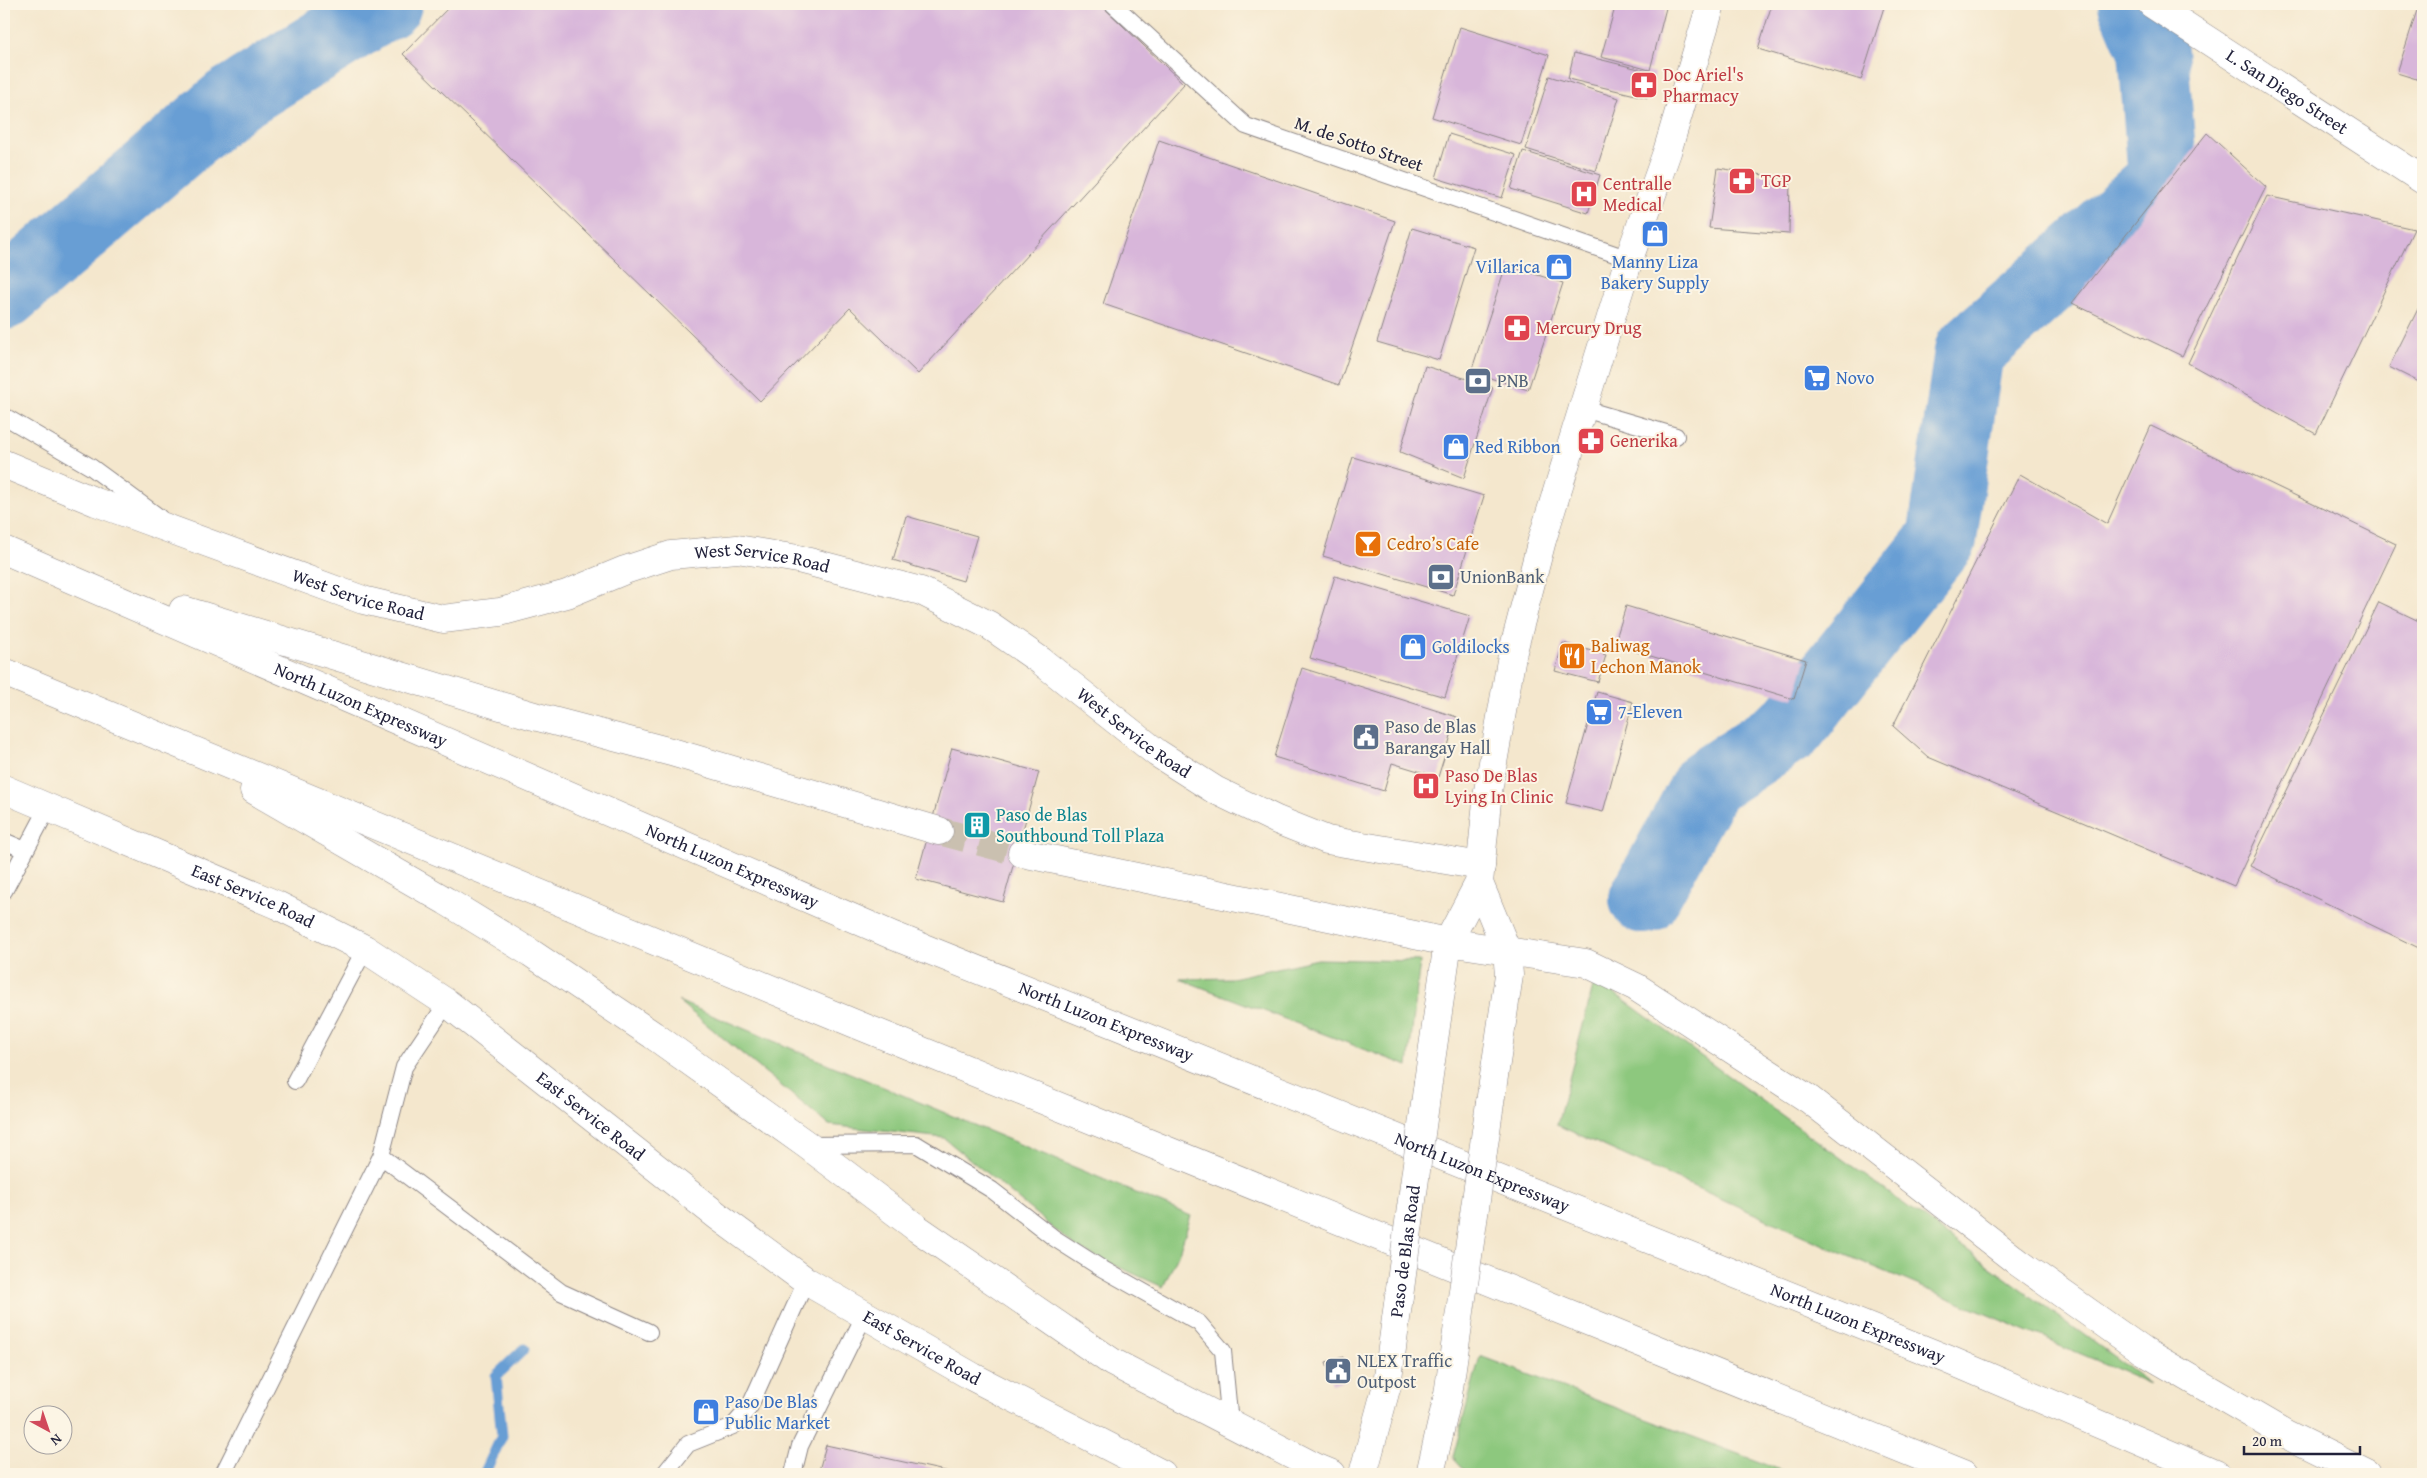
<svg xmlns="http://www.w3.org/2000/svg" width="2427" height="1478" viewBox="0 0 2427 1478" font-family="'Gentium Book Plus',serif">
<style>
.green{fill:#8dc87e;stroke:#58755c}
.lines{fill:none;stroke-linecap:round;stroke-linejoin:round}
.stream{stroke:#679ed4;stroke-width:11}
.river{stroke:#679ed4;stroke-width:70}
.building{fill:#d8b6da}
.highway-tunnel{stroke:#cac0b0;stroke-width:28;stroke-dasharray:28 14;stroke-linecap:butt}
.lane-casing{stroke:#8b8484;stroke-width:18}
.secondary-casing{stroke:#8b8484;stroke-width:29}
.primary-casing{stroke:#8b8484;stroke-width:29}
.highway-casing{stroke:#8b8484;stroke-width:29}
.lane{stroke:#fff;stroke-width:16}
.secondary{stroke:#fff;stroke-width:28}
.primary{stroke:#fff;stroke-width:28}
.highway{stroke:#fff;stroke-width:28}
.primary-bridge-casing{stroke:#8b8484;stroke-width:29;stroke-linecap:butt}
.primary-bridge{stroke:#fff;stroke-width:28}
.labels{text-anchor:middle;stroke-width:4;stroke-linejoin:round;paint-order:stroke}
.health-label{font-size:18px;fill:#be3a42;stroke:#fcf5e5;text-anchor:start}
.street-label{font-size:18px;fill:#22223b;stroke:#fcf5e5}
.shop-label{font-size:18px;fill:#366cbe;stroke:#fcf5e5;text-anchor:start}
.service-label{font-size:18px;fill:#4e5e75;stroke:#fcf5e5;text-anchor:start}
.food-label{font-size:18px;fill:#c56008;stroke:#fcf5e5;text-anchor:start}
.culture-label{font-size:18px;fill:#0d838f;stroke:#fcf5e5;text-anchor:start}
</style>
<rect width="100%" height="100%" fill="#fcf5e5"/>
<filter id="ink" filterUnits="userSpaceOnUse"><feTurbulence type="fractalNoise" baseFrequency=".02" numOctaves="2"/><feDisplacementMap in="SourceGraphic" scale="10" xChannelSelector="R" yChannelSelector="G"/><feConvolveMatrix kernelMatrix="1 2 1 2 8 2 1 2 1" color-interpolation-filters="sRGB"/></filter>
<filter id="wash" filterUnits="userSpaceOnUse"><feTurbulence type="fractalNoise" baseFrequency=".0096" numOctaves="4" result="noise"/><feDisplacementMap in="SourceGraphic" scale="20" xChannelSelector="R" yChannelSelector="G"/><feGaussianBlur stdDeviation="1.12" result="paint"/><feColorMatrix in="noise" values="0 0 0 0 0 0 0 0 0 0 0 0 0 0 0 0 0 1.4 0 .05"/><feComposite in="paint" operator="in"/></filter>
<g filter="url(#wash)">
<rect width="100%" height="100%" fill="#f4e7cd"/>
<path class="green" d="M1318,959L1420,961L1408,1066L1180,979L1232,978Z
M1595,979L2150,1383L1846,1255L1557,1125Z
M678,1001L1191,1216L1178,1255L1163,1287L1077,1248L944,1138L829,1125Z
M1480,1356L1791,1474H1469L1453,1457Z"/>
<g class="lines">
<path class="stream" d="M484,1474L502,1436L496,1376L524,1349"/>
<path class="river" d="M4,295L229,102L387,4
M1644,899L1707,783L1792,727L1942,539L1969,351L2163,179L2153,51L2133,4"/>
</g>
<g id="blocks">
<path class="building" d="M452,4H1100L1184,84L918,374L850,308L760,401L403,54Z
M1616,4H1667L1650,70L1601,57Z
M1772,4H1885L1861,80L1758,49Z
M2419,4H2423V81L2397,73Z
M1460,27L1549,55L1521,145L1432,117Z
M1574,53L1655,73L1648,98L1568,79Z
M1549,76L1619,98L1596,171L1526,149Z
M2207,133L2266,187L2182,356L2072,303Z
M1449,134L1516,155L1502,198L1436,178Z
M1159,140L1395,221L1339,385L1103,304Z
M1523,151L1600,175L1588,213L1511,189Z
M1718,168L1790,179L1789,234L1709,228Z
M2267,196L2414,229L2316,434L2188,363Z
M1412,228L1474,247L1439,360L1377,342Z
M1506,265L1563,283L1528,390L1471,372Z
M2423,299V384L2389,367Z
M1425,366L1493,387L1464,478L1400,452Z
M2151,426L2396,544L2234,886L1928,757L1893,726L2020,474L2107,524Z
M1353,457L1484,496L1453,595L1323,556Z
M906,516L977,536L963,581L893,560Z
M1335,576L1470,616L1445,697L1310,658Z
M2379,602L2423,623V950L2250,866Z
M1626,606L1806,660L1794,699L1614,645Z
M1563,643L1606,655L1598,682L1555,671Z
M1302,668L1457,717L1438,777L1392,763L1384,791L1274,757Z
M1597,692L1633,702L1603,812L1566,803Z
M952,748L1039,772L1003,902L916,879Z
M1343,1357L1349,1379L1332,1384L1326,1362Z
M826,1445L954,1473V1474H818Z"/>
</g>
</g>
<g filter="url(#ink)">
<use href="#blocks" fill-opacity="0" stroke="#8b8484" stroke-width="1"/>
<g class="lines">
<path class="highway-tunnel" d="M939,831L1022,853"/>
<g class="lane-casing">
<path id="lane" d="M1113,4L1246,126L1629,259
M1584,409L1676,436
M4,416L91,467L159,517
M4,841L25,850
M4,891L48,808
M295,1081L365,949
M807,1145L916,1144L992,1190L1054,1238L1101,1268L1199,1323L1223,1351L1230,1424
M381,1156L561,1292L649,1332
M223,1474L381,1156L404,1067L447,1003
M664,1474L688,1444L733,1426L749,1408L806,1281
M793,1474L800,1446L865,1314"/>
</g>
<g class="secondary-casing">
<g id="secondary">
<path id="s1" d="M2152,4L2423,180"/>
<path id="s2" d="M4,464L96,502L363,600L443,619L500,612L567,594L625,570L671,555L737,549L798,559L921,591L989,625L1041,661L1157,753L1215,790L1277,820L1327,840L1481,866"/>
<path id="s3" d="M4,789L277,905L365,949L447,1003L719,1217L806,1281L973,1377L1162,1474"/>
</g>
</g>
<g class="primary-casing">
<path id="primary" d="M1479,883L1507,951L1509,975L1490,1103
M1448,942L1507,951
M1428,1082L1448,942L1479,883L1488,791L1512,655L1542,540L1629,259L1667,152L1711,4
M1363,1474L1387,1385
M1430,1474L1448,1395"/>
</g>
<g class="highway-casing">
<g id="highway">
<path id="s4" d="M4,550L894,936L1947,1359L2216,1474"/>
<path d="M183,610L534,716L675,753L939,831"/>
<path d="M4,672L858,1025L1964,1474"/>
<path d="M254,790L446,901L531,953L653,1035L807,1145L918,1229L1112,1362L1315,1467L1332,1474"/>
<path d="M1022,853L1448,942"/>
<path d="M1507,951L1586,963L1636,987L1810,1100L2019,1263L2143,1351L2286,1434L2367,1474"/>
</g>
</g>
<use href="#lane" class="lane"/>
<use href="#secondary" class="secondary"/>
<use href="#primary" class="primary"/>
<use href="#highway" class="highway"/>
<g class="primary-bridge-casing">
<g id="primary-bridge">
<path id="s5" d="M1387,1385L1428,1082"/>
<path d="M1448,1395L1490,1103"/>
</g>
</g>
<use href="#primary-bridge" class="primary-bridge"/>
</g>
</g>
<defs>
<g id="pharmacy-square" transform="scale(1.4375)"><rect x="-9" y="-9" width="18" height="18" rx="4" fill="#e0444e" stroke="#fcf5e5"/><path d="M-2-6h4v4h4v4h-4v4h-4v-4h-4v-4h4Z" fill="#fff"/></g>
<g id="hospital-square" transform="scale(1.4375)"><rect x="-9" y="-9" width="18" height="18" rx="4" fill="#e0444e" stroke="#fcf5e5"/><path d="M-5-5h3v3.5h4V-5h3V5h-3V1.5h-4V5h-3Z" fill="#fff"/></g>
<g id="shop-square" transform="scale(1.4375)"><rect x="-9" y="-9" width="18" height="18" rx="4" fill="#3f7fe0" stroke="#fcf5e5"/><path d="M-5-2.5h2.3a2.7 3.5 0 0 1 5.4 0H5L5.5 6h-11ZM-1.5-2.5h3a1.5 2.3 0 0 0-3 0Z" fill="#fff"/></g>
<g id="supermarket-square" transform="scale(1.4375)"><rect x="-9" y="-9" width="18" height="18" rx="4" fill="#3f7fe0" stroke="#fcf5e5"/><path d="M-6-5.5h2.5l.6 2H6L4.5 2H-2.5L-4.4-4H-6ZM-1.5 3.2a1.3 1.3 0 1 0 .1 0ZM3 3.2a1.3 1.3 0 1 0 .1 0Z" fill="#fff"/></g>
<g id="bank-square" transform="scale(1.4375)"><rect x="-9" y="-9" width="18" height="18" rx="4" fill="#5c6f8a" stroke="#fcf5e5"/><path d="M-6-4H6V4H-6ZM0-2.3a2.3 2.3 0 1 0 0 4.6a2.3 2.3 0 1 0 0-4.6Z" fill="#fff"/></g>
<g id="bar-square" transform="scale(1.4375)"><rect x="-9" y="-9" width="18" height="18" rx="4" fill="#e8710a" stroke="#fcf5e5"/><path d="M-6-5H6L.8 .8V4.5H3.5V6h-7V4.5H-.8V.8Z" fill="#fff"/></g>
<g id="restaurant-square" transform="scale(1.4375)"><rect x="-9" y="-9" width="18" height="18" rx="4" fill="#e8710a" stroke="#fcf5e5"/><path d="M-5-6h1v4h1v-4h1v4h1v-4h1v5L-1.5 .5V6h-2V.5L-5-1ZM5-6V6H3V1.5H1.5Q1.5-4 5-6Z" fill="#fff"/></g>
<g id="civic-square" transform="scale(1.4375)"><rect x="-9" y="-9" width="18" height="18" rx="4" fill="#5c6f8a" stroke="#fcf5e5"/><path d="M-.6-6.5H3V-4.5H.6V-3L4-1V1h2V6H-6V1h2V-1L-.6-3ZM-1.2 2.5V6h2.4V2.5Z" fill="#fff"/></g>
<g id="building-square" transform="scale(1.4375)"><rect x="-9" y="-9" width="18" height="18" rx="4" fill="#0f9aa8" stroke="#fcf5e5"/><path d="M-4-6H4V6H1V3H-1V6H-4ZM-2.5-4.3h1.7v1.8h-1.7ZM.8-4.3h1.7v1.8H.8ZM-2.5-1h1.7V.8h-1.7ZM.8-1h1.7V.8H.8Z" fill="#fff"/></g>
</defs>
<g fill-rule="evenodd">
<use href="#pharmacy-square" x="1644" y="85"/>
<use href="#pharmacy-square" x="1742" y="181"/>
<use href="#hospital-square" x="1584" y="194"/>
<use href="#shop-square" x="1655" y="234"/>
<use href="#shop-square" x="1559" y="267"/>
<use href="#pharmacy-square" x="1517" y="328"/>
<use href="#supermarket-square" x="1817" y="378"/>
<use href="#bank-square" x="1478" y="381"/>
<use href="#pharmacy-square" x="1591" y="441"/>
<use href="#shop-square" x="1456" y="447"/>
<use href="#bar-square" x="1368" y="544"/>
<use href="#bank-square" x="1441" y="577"/>
<use href="#shop-square" x="1413" y="647"/>
<use href="#restaurant-square" x="1572" y="656"/>
<use href="#supermarket-square" x="1599" y="712"/>
<use href="#civic-square" x="1366" y="737"/>
<use href="#hospital-square" x="1426" y="786"/>
<use href="#building-square" x="977" y="825"/>
<use href="#civic-square" x="1338" y="1371"/>
<use href="#shop-square" x="706" y="1412"/>
</g>
<g class="labels">
<g class="health-label">
<text x="1663" y="81">Doc Ariel's<tspan x="1663" dy="21">Pharmacy</tspan></text>
<text x="1761" y="187">TGP</text>
<text x="1603" y="190">Centralle<tspan x="1603" dy="21">Medical</tspan></text>
<text x="1536" y="334">Mercury Drug</text>
<text x="1610" y="447">Generika</text>
<text x="1445" y="782">Paso De Blas<tspan x="1445" dy="21">Lying In Clinic</tspan></text>
</g>
<g class="street-label">
<text dy="6" stroke="none"><textPath href="#s1" startOffset="161">L. San Diego Street</textPath></text>
<text transform="translate(1359 144) rotate(19)" y="6">M. de Sotto Street</text>
<text dy="6" stroke="none"><textPath href="#s2" startOffset="796">West Service Road</textPath></text>
<text dy="6" stroke="none"><textPath href="#s2" startOffset="378">West Service Road</textPath></text>
<text dy="6" stroke="none"><textPath href="#s4" startOffset="389">North Luzon Expressway</textPath></text>
<text dy="6" stroke="none"><textPath href="#s2" startOffset="1216">West Service Road</textPath></text>
<text dy="6" stroke="none"><textPath href="#s4" startOffset="794">North Luzon Expressway</textPath></text>
<text dy="6" stroke="none"><textPath href="#s3" startOffset="271">East Service Road</textPath></text>
<text dy="6" stroke="none"><textPath href="#s4" startOffset="1199">North Luzon Expressway</textPath></text>
<text dy="6" stroke="none"><textPath href="#s3" startOffset="676">East Service Road</textPath></text>
<text dy="6" stroke="none"><textPath href="#s4" startOffset="1604">North Luzon Expressway</textPath></text>
<text dy="6" stroke="none"><textPath href="#s5" startOffset="135">Paso de Blas Road</textPath></text>
<text dy="6" stroke="none"><textPath href="#s4" startOffset="2009">North Luzon Expressway</textPath></text>
<text dy="6" stroke="none"><textPath href="#s3" startOffset="1081">East Service Road</textPath></text>
</g>
<g class="shop-label">
<text x="1655" y="268" text-anchor="middle">Manny Liza<tspan x="1655" dy="21">Bakery Supply</tspan></text>
<text x="1540" y="273" text-anchor="end">Villarica</text>
<text x="1836" y="384">Novo</text>
<text x="1475" y="453">Red Ribbon</text>
<text x="1432" y="653">Goldilocks</text>
<text x="1618" y="718">7-Eleven</text>
<text x="725" y="1408">Paso De Blas<tspan x="725" dy="21">Public Market</tspan></text>
</g>
<g class="service-label">
<text x="1497" y="387">PNB</text>
<text x="1460" y="583">UnionBank</text>
<text x="1385" y="733">Paso de Blas<tspan x="1385" dy="21">Barangay Hall</tspan></text>
<text x="1357" y="1367">NLEX Traffic<tspan x="1357" dy="21">Outpost</tspan></text>
</g>
<g class="food-label">
<text x="1387" y="550">Cedro’s Cafe</text>
<text x="1591" y="652">Baliwag<tspan x="1591" dy="21">Lechon Manok</tspan></text>
</g>
<g class="culture-label">
<text x="996" y="821">Paso de Blas<tspan x="996" dy="21">Southbound Toll Plaza</tspan></text>
</g>
</g>
<rect width="2427" height="1478" fill="none" stroke="#fcf5e5" stroke-width="20"/>
<g transform="translate(48 1430) rotate(140)"><circle r="24" fill="#fcf5e5" stroke="#a5a1a1"/>
<path d="M0-4L9 19L0 12L-9 19Z" fill="#d1495b"/>
<text y="-8" font-size="14" font-weight="bold" text-anchor="middle" fill="#22223b">N</text>
</g>
<path d="M2244 1446v8h116v-8" fill="none" stroke="#22223b" stroke-width="2.5"/>
<text x="2252" y="1446" font-size="15" fill="#22223b" stroke="#fcf5e5" stroke-width="4" paint-order="stroke">20 m</text>
</svg>
